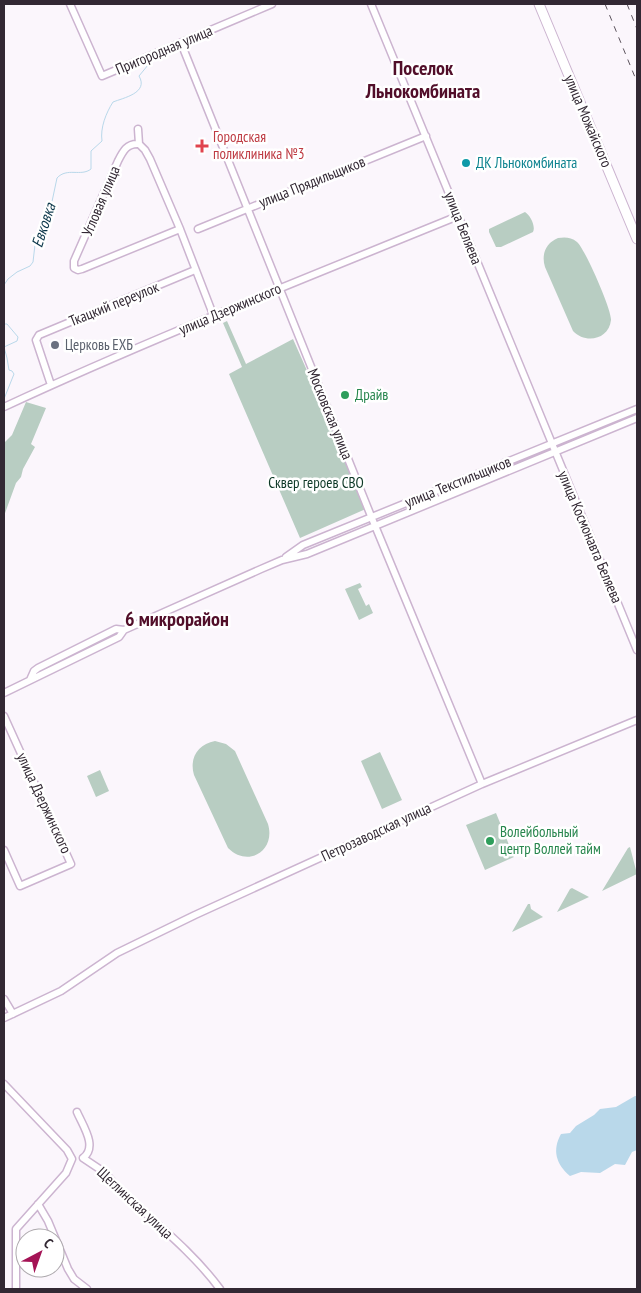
<svg xmlns="http://www.w3.org/2000/svg" width="641" height="1293" viewBox="0 0 641 1293" font-family="'PT Sans Narrow',sans-serif">
<style>
.green{fill:#b8cdc2}
.water{fill:#b9d8ea}
.lines{fill:none;stroke-linecap:round;stroke-linejoin:round}
.stream{stroke:#b9d8ea;stroke-width:1}
.minor-casing{stroke:#ccb4d0;stroke-width:9}
.major-casing{stroke:#ccb4d0;stroke-width:11}
.minor{stroke:#fff;stroke-width:6}
.major{stroke:#fff;stroke-width:9}
.rail{stroke:#5d545e;stroke-width:1;stroke-dasharray:6 6;stroke-linecap:butt}
.health-dot{fill:#e0444e;stroke:#fff;stroke-width:2}
.culture-dot{fill:#0f9aa8;stroke:#fff;stroke-width:2}
.worship-dot{fill:#6b7280;stroke:#fff;stroke-width:2}
.leisure-dot{fill:#2e9e5b;stroke:#fff;stroke-width:2}
.labels{text-anchor:middle;stroke-width:5;stroke-linejoin:round;paint-order:stroke}
.street-label{font-size:15px;fill:#322833;stroke:#fff}
.health-label{font-size:15px;fill:#be3a42;stroke:#fff;text-anchor:start}
.culture-label{font-size:15px;fill:#0d838f;stroke:#fff;text-anchor:start}
.worship-label{font-size:15px;fill:#5b616d;stroke:#fff;text-anchor:start}
.leisure-label{font-size:15px;fill:#27864d;stroke:#fff;text-anchor:start}
.park-label{font-size:15px;fill:#0d3826;stroke:#fff}
.water-label{font-size:16px;font-style:italic;fill:#0c374a;stroke:#fff}
.district-label{font-size:20px;font-weight:bold;fill:#510e29;stroke:#fff}
</style>
<rect width="100%" height="100%" fill="#fbf6fc"/>
<path class="green" d="M525,212C530,215 536,226 533,232L501,247H496L489,232V229Z
M558,238C565,237 571,237 577,242C584,247 612,310 611,320C609,340 585,344 573,331L545,267C541,254 546,243 558,238Z
M227,321L246,364L293,339L368,508L300,538L229,374L242,367L223,323Z
M26,402L46,408L31,444L35,447L23,469L21,477L16,483L4,516V443L12,435Z
M360,583L362,587L358,589L366,606L369,604L373,613L359,620L345,589Z
M215,741L226,744L235,751L268,824C276,851 248,868 228,848L194,775C189,758 198,744 215,741Z
M380,752L402,800L382,809L361,761Z
M100,770L109,791L96,797L87,776Z
M496,813L514,857L485,870L466,825Z
M630,847L637,874L602,891L628,848Z
M572,888L589,897L557,912L570,889Z
M528,904H530L531,909L543,917L512,932Z"/>
<path class="water" d="M635,1096H637V1150L632,1152L625,1165L615,1164L600,1173L581,1172L570,1176C556,1164 552,1150 561,1134L570,1133L576,1126L594,1115L600,1109L616,1107Z"/>
<g class="lines">
<path class="stream" d="M4,285L8,279L17,272L30,266L33,262L36,236L45,224L50,211L57,178C67,167 81,177 91,169V151L102,141C100,128 106,113 113,102C123,98 149,93 139,76L153,59
M4,324H7L18,337L17,341L4,347L7,358L9,370L12,371L14,374L4,399"/>
<g class="minor-casing">
<path id="minor" d="M70,4L102,76L272,4
M371,4L637,650
M181,43L371,516L482,784
M138,129L139,144L145,150L150,159L180,229L214,317
M139,144C127,143 123,151 118,161L74,261V268L78,270L82,269L180,229
M198,229L426,136
M51,385L36,340L39,335L195,270
M4,407C153,338 306,278 458,216
M286,557L303,545L637,409
M30,680L34,671L38,668L116,629L124,630
M4,693L119,637L124,630L261,569L282,560L307,554L637,418
M4,716L71,864L20,886L4,850
M4,999L13,1014
M4,1018L61,991L117,953L195,915L482,784L637,720
M4,1084L67,1150L72,1159L66,1173L16,1229V1289
M77,1112C83,1126 98,1147 83,1158L104,1172L120,1190C154,1222 192,1251 220,1289
M38,1204L48,1221L68,1269L74,1279L87,1289"/>
</g>
<g class="major-casing">
<path id="major" d="M539,4L637,239"/>
</g>
<use href="#minor" class="minor"/>
<use href="#major" class="major"/>
<path class="rail" d="M605,4L637,82
M627,4L637,29"/>
</g>
<path class="health-dot" d="M199.5 138.5h5v5h5v5h-5v5h-5v-5h-5v-5h5z"/>
<circle class="culture-dot" cx="466" cy="163" r="5"/>
<circle class="worship-dot" cx="55" cy="345" r="5"/>
<g class="leisure-dot">
<circle cx="345" cy="395" r="5"/>
<circle cx="490" cy="841" r="5"/>
</g>
<g class="labels">
<g class="street-label">
<text transform="translate(164 50) rotate(-23)" y="5">Пригородная улица</text>
<text transform="translate(588 121) rotate(67)" y="5">улица Можайского</text>
<text transform="translate(312 182) rotate(-22)" y="5">улица Прядильщиков</text>
<text transform="translate(101 201) rotate(-67)" y="5">Угловая улица</text>
<text transform="translate(463 228) rotate(68)" y="5">улица Беляева</text>
<text transform="translate(114 304) rotate(-22)" y="5">Ткацкий переулок</text>
<text transform="translate(230 309) rotate(-23)" y="5">улица Дзержинского</text>
<text transform="translate(330 414) rotate(68)" y="5">Московская улица</text>
<text transform="translate(458 482) rotate(-22)" y="5">улица Текстильщиков</text>
<text transform="translate(590 537) rotate(67)" y="5">улица Космонавта Беляева</text>
<text transform="translate(44 803) rotate(65)" y="5">улица Дзержинского</text>
<text transform="translate(376 832) rotate(-25)" y="5">Петрозаводская улица</text>
<text transform="translate(135 1203) rotate(43)" y="5">Щеглинская улица</text>
</g>
<g class="health-label">
<text x="213" y="142">Городская<tspan x="213" dy="17">поликлиника №3</tspan></text>
</g>
<g class="culture-label">
<text x="476" y="168">ДК Льнокомбината</text>
</g>
<g class="worship-label">
<text x="65" y="350">Церковь ЕХБ</text>
</g>
<g class="leisure-label">
<text x="355" y="400">Драйв</text>
<text x="500" y="837">Волейбольный<tspan x="500" dy="17">центр Воллей тайм</tspan></text>
</g>
<g class="park-label">
<text x="316" y="488">Сквер героев СВО</text>
</g>
<g class="water-label">
<text transform="translate(43 225) rotate(-72)" y="6">Евковка</text>
</g>
<g class="district-label">
<text x="423" y="75">Поселок<tspan x="423" dy="23">Льнокомбината</tspan></text>
<text x="177" y="626">6 микрорайон</text>
</g>
</g>
<rect width="641" height="1293" fill="none" stroke="#322833" stroke-width="10"/>
<g transform="translate(40 1253) rotate(41)"><circle r="24" fill="#ffffff" stroke="#ada9ad"/>
<path d="M0-4L9 19L0 12L-9 19Z" fill="#a41355"/>
<text y="-8" font-size="14" font-weight="bold" text-anchor="middle" fill="#322833">С</text>
</g>
</svg>
